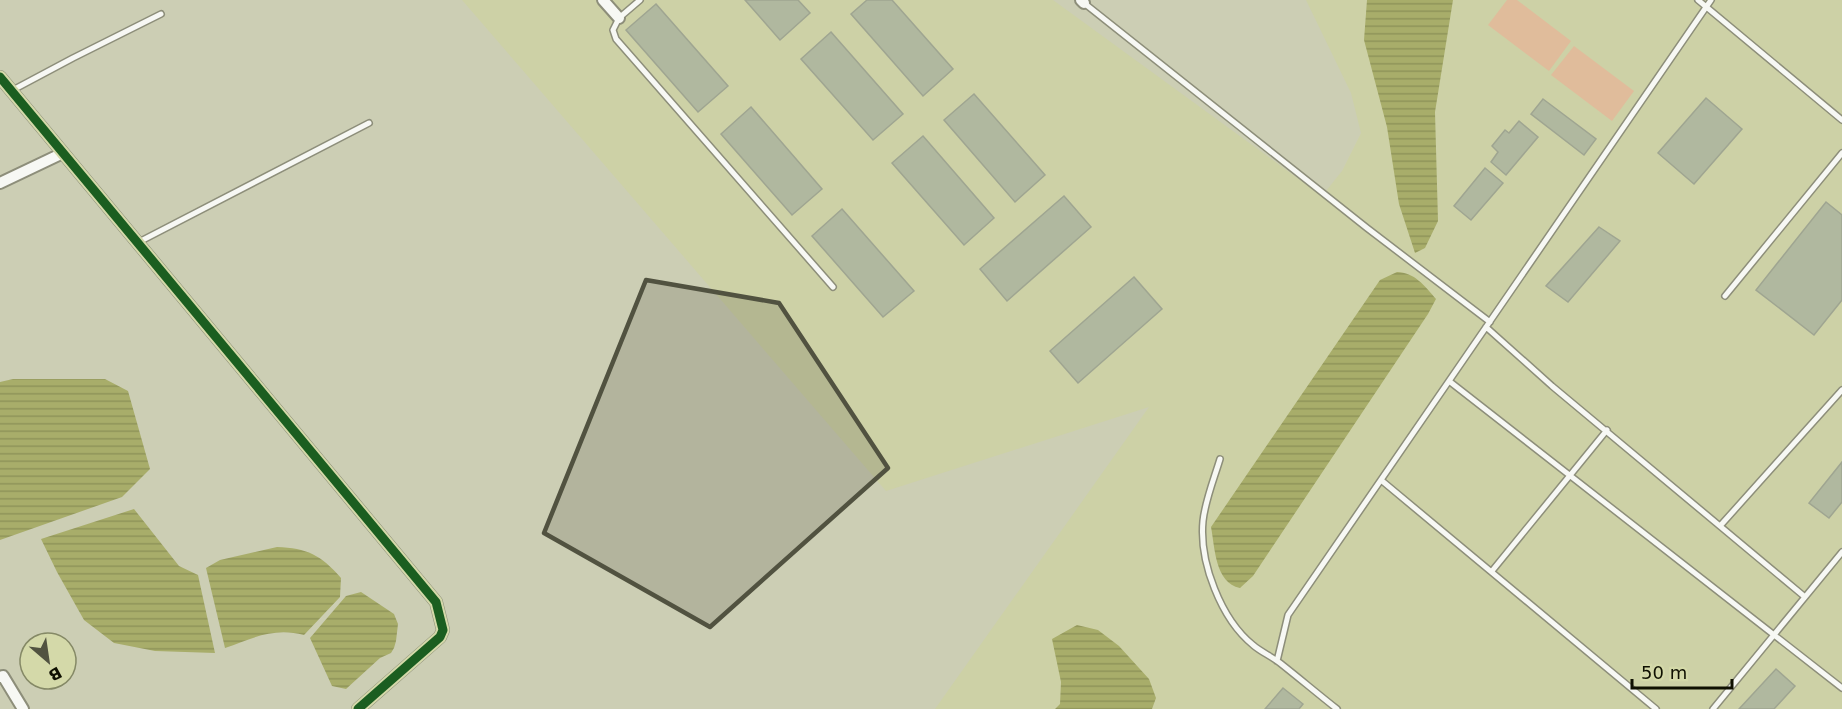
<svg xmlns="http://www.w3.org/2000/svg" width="1842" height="709" viewBox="0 0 1842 709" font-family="'DejaVu Sans',sans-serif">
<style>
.built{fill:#cdd1a6}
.garden{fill:#e0bc9b}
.water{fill:url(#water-rules)}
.building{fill:#b0b89f;stroke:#9fa591;stroke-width:1.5}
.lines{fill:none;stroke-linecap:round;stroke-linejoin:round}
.service-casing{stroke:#8d8e7a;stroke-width:8}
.minor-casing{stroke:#8d8e7a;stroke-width:14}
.service{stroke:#f7f8f4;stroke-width:5}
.minor{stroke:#f7f8f4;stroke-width:10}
.cycleway-casing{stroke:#d4d9a9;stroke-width:13}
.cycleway{stroke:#1b5e20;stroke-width:9}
.marked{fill:#515240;fill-opacity:0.2;stroke:#515240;stroke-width:4.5;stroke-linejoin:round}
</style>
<defs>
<pattern id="water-rules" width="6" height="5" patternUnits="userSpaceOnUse" patternTransform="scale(1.5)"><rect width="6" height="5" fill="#a8ad6a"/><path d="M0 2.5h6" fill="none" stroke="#8f945a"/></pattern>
</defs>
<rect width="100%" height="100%" fill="#ccceb4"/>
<path class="built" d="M462,0H1053L1322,196L1342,171L1361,133L1351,93L1306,0H1842V709H935L1149,407L886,491Z"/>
<path class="garden" d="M1507,0H1517L1571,41L1549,71L1488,25Z
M1574,46L1634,91L1612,121L1551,75Z"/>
<path class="water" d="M1367,0H1453L1435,112L1438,221L1425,248L1415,253L1399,204L1387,127L1364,40Z
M1397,272C1414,272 1425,286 1436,299L1428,314L1253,576L1240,588C1215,583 1215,548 1211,527L1380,280Z
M13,379H105L128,391L150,469L122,497L0,540V382Z
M134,509L179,566L198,575L215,653L155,651L114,643L84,620L57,572L41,539Z
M277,547C307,548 321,555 341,578L340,597L304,635C274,627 253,638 225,648L206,568L220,560Z
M361,592L394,614L398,624L396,641L394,648L391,653L380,658L346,689L332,686L310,638L346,596Z
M1077,625L1098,630L1119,646L1149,679L1156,698L1152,709H1055L1060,704L1061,682L1052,639Z"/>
<path class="building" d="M745,0H798L810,13L780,40Z
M867,0H892L953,69L923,96L851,14Z
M656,4L728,86L698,112L626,30Z
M831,32L903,114L873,140L801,59Z
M974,94L1045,175L1015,202L944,120Z
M1706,98L1742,129L1694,184L1658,153Z
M1543,99L1596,139L1584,155L1531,114Z
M751,107L822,189L792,215L721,134Z
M1519,121L1538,137L1506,175L1491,162L1498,152L1492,146L1505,130L1509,133Z
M923,136L994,218L964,245L892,163Z
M1485,168L1503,183L1471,220L1454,206Z
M1064,196L1091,227L1007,301L980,269Z
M1826,202L1842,215V300L1814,335L1756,290Z
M842,209L914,291L883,317L812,236Z
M1599,227L1620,241L1568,302L1546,286Z
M1134,277L1162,309L1078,383L1050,351Z
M1842,462V502L1829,518L1809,503Z
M1776,669L1795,686L1774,709H1739Z
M1283,688L1303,704L1299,709H1265Z"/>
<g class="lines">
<g class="service-casing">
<path id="service" d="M640,0L619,18L613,30L616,39L833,287
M1698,0L1842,120
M1084,3L1367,228L1490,322
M11,91L73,58L161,14
M137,243L369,123
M1725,296L1842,153
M1486,327L1552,386L1805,597
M1449,381L1842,688
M1220,459C1214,479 1205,501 1203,521C1199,562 1221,619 1253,645C1261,652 1271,656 1280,663C1299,678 1318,694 1337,709
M1381,480L1656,709
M1720,526L1842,390
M1492,571L1607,430
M1277,661L1288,615L1711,0
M1713,709L1842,552"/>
</g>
<g class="minor-casing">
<path id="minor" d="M603,0L619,18
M1081,0L1084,3
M0,77L436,602L443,630L440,637L358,709
M0,183L63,153
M0,677L3,676L23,709"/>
</g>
<use href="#service" class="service"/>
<use href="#minor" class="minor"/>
<g class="cycleway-casing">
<path id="cycleway" d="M0,77L436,602L443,630L440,637L358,709"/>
</g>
<use href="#cycleway" class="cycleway"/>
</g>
<path class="marked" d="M646,280L779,303L888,468L710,627L544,533Z"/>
<g transform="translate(48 661) rotate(151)"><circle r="28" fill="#d4d9a9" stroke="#858966" stroke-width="1.5"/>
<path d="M0-4.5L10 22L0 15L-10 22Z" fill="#515240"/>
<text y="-9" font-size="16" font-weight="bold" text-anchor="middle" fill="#0f1001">B</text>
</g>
<path d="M1632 679v9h100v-9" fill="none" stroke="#0f1001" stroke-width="3"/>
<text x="1641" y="679" font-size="18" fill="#0f1001" stroke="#d4d9a9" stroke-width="4.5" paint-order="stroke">50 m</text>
</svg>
